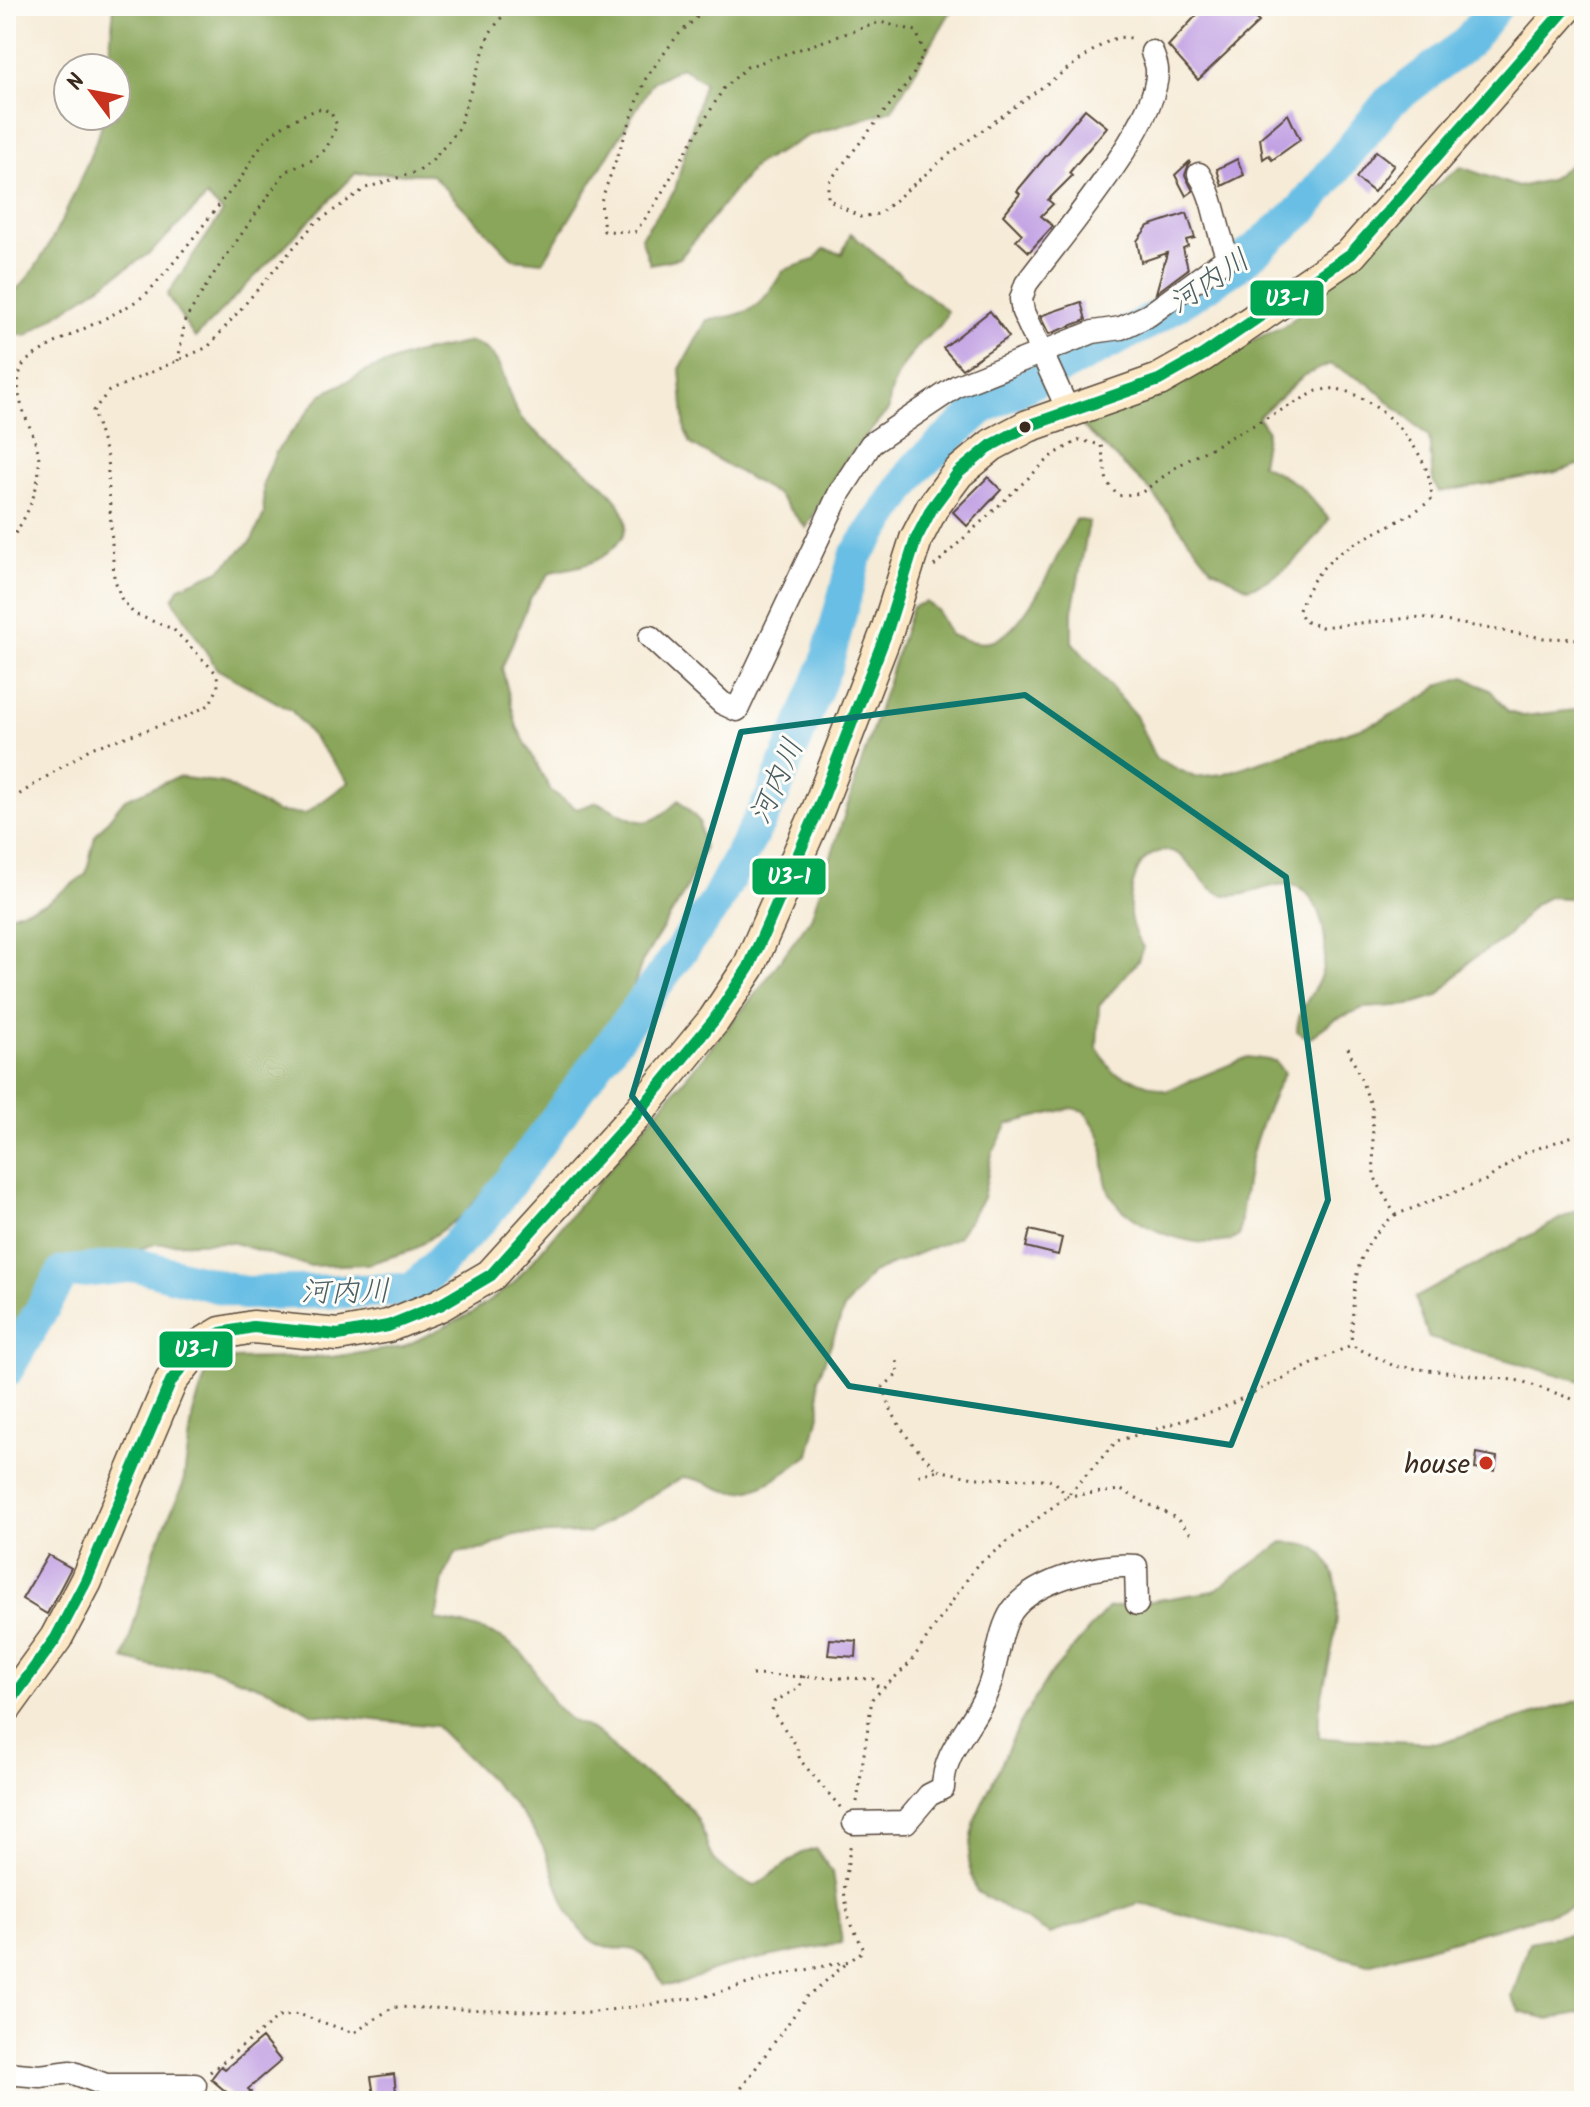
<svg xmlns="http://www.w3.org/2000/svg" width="1590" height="2107" viewBox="0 0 1590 2107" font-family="Kalam,'Klee One',sans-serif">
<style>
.forest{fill:#8aa65a;stroke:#62683c;stroke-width:2}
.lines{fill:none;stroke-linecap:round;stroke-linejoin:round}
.river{stroke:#67bee4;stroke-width:34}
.building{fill:#be9be2}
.street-casing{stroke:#57473a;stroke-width:25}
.secondary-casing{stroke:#57473a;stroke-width:35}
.path{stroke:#57473a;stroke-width:3;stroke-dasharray:2 6;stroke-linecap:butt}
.street{stroke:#fff;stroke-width:22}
.secondary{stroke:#fbe7c3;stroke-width:32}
.bus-1-casing{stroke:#fdfcf7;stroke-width:18}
.bus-1{stroke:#00a651;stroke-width:12}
.marked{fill:none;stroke:#0f766e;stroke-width:6;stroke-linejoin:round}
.bus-dot{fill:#3b2a1e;stroke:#fdfcf7;stroke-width:3}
.poi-dot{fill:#c8321e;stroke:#fdfcf7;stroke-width:3}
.labels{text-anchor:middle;stroke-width:6;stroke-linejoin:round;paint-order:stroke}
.poi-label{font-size:28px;fill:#3b2a1e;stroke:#fdfcf7;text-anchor:end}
.water-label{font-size:30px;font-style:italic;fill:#4a5e63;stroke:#fdfcf7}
.line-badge{stroke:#fdfcf7;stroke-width:3}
.badge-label{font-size:22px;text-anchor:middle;font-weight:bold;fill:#fff}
</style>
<rect width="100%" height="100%" fill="#fdfcf7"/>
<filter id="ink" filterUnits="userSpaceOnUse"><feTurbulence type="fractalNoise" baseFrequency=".0125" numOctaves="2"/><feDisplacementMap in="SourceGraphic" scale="16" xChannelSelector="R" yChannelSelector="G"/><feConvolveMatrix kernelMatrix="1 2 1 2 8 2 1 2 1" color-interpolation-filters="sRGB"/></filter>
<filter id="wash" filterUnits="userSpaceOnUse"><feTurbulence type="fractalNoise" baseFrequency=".006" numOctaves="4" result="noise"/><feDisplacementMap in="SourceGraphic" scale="32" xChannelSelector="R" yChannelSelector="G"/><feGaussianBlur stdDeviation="1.8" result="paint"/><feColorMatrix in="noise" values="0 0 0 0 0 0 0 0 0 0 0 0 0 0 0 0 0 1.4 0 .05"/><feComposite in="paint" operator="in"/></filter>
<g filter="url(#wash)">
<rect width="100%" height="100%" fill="#f6ebd7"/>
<path class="forest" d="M114,6H954L892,110L808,136L755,165L680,258L650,264L641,237L675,190L704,82L681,67L653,82L543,262L513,259L431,174L356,173L195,338L167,295L223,212L207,197L151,252L26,336L6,332V295C39,288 95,150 104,116H116V68H108Z
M1584,123V463L1557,472L1439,492L1433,480L1429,437L1369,384L1330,364L1303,376L1258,417L1267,430L1261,464L1299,485L1329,519C1310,549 1283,578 1248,588L1211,568L1151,491L1078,422L1288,324L1413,202L1461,167L1518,187L1549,180L1572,163Z
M851,233C881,262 915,284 947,311C942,330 931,331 919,345C904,362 888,387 889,409L840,467L806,528L778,495L691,444L685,430L680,369L707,320C755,313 758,310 784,270L814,260L824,249L842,254Z
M470,342C509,353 501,388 519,415C538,444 651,497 621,539C602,565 581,566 551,572L531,597L502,668L517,727L551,791L577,809L597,802C638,821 644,835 679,800L699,821L704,849L683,895L642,962L628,1004L578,1083L463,1215L413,1250L368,1264L308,1266L231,1242L155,1244L96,1262L71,1280L6,1347V916L46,903L86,874L95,836L125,799L178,777L223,783L276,812L305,814L349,782L292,711L217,669L173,599L180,587L220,570L252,540L264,514L263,484L276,452L321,395L371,369L414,354Z
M1076,519L1089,522L1072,612V642L1136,716L1155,758L1194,777L1223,774L1378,722L1428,695L1438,685L1465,677L1491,691L1508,712L1523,716L1584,709V899L1548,897L1535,904L1507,937L1470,961L1438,996L1409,1005L1363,1008L1334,1020L1309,1038L1297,1032C1297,1011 1309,1000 1318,982C1328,961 1327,933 1318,911C1296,857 1253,904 1221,894C1195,885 1186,837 1153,854C1139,861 1135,875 1132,889C1127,911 1130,929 1143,947L1138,961L1099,1006L1097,1048L1113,1072L1166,1091L1248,1057L1275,1061L1284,1073C1253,1135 1246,1167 1239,1236C1208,1257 1125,1227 1110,1193C1102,1177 1105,1155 1101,1138C1098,1129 1090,1120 1085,1111L1071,1108L1008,1124L992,1154L983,1198L958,1237L872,1273L844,1309L818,1379L820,1410L809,1455C788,1471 753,1500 724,1490C709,1485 699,1478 683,1477L589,1533L514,1535L485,1549L456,1553L443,1579L436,1620C469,1625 506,1632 528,1661C542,1680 550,1706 571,1720C578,1724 586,1726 593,1730C605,1736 614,1750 624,1759C643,1776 666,1784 684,1802C720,1838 688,1859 755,1886L802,1853L816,1849L832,1872L842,1943C800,1950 759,1958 717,1969C698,1975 684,1987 663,1985C634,1924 619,1965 587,1937C560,1912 558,1875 542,1845C518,1800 471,1763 436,1726L313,1714L274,1692L204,1666L158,1668L124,1659L155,1548L183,1485L193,1413L207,1371L231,1359L331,1357L403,1347L472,1313L513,1284L758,991L811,918L912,607L926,602L937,610L950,635C963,639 979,646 993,641C1027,630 1059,551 1076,519Z
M1584,1206V1382L1429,1338L1415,1298Z
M1283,1542C1292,1543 1306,1542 1314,1547C1360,1579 1326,1662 1320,1707C1318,1717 1319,1728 1319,1738L1439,1743L1584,1699V1904L1368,1964L1139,1903L1050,1934L976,1891L968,1862L975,1819L1019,1725L1049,1676L1108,1608L1214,1591Z
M1584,1931V2012L1549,2019L1519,2011L1512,1997L1529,1942Z"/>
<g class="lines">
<path class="river" d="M6,1371L63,1273L137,1265L244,1293L413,1290L487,1213L715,904L773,795L826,665L855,557L916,468L980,409L1147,323L1235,267L1302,210L1389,102L1467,43L1496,6"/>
</g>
<g id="blocks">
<path class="building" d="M1205,6H1241L1259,22L1198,80L1168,46Z
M1085,109L1107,127L1069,173L1072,176L1048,200L1053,204L1041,216L1053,226L1029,252L1016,240L1022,234L1003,215L1020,194L1017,191Z
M1288,114L1300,140L1272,160L1269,155L1263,159L1260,138Z
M1376,151L1394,165L1374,192L1356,178Z
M1237,159L1244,175L1222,186L1217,169Z
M1190,161L1185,175L1193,191L1186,196L1175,175Z
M1187,213L1195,238L1186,240L1188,246L1183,248L1188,269L1156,293L1167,253L1141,262L1137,241L1148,226Z
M1081,302L1086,320L1049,334L1040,316Z
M990,311L1009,337L962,369L943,348Z
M988,477L1001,490L967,526L953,512Z
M1030,1230L1062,1238L1058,1255L1026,1247Z
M1477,1453L1497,1457L1495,1471L1475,1469Z
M48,1555L71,1568L47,1614L22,1599Z
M830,1639L857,1641L856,1657L828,1655Z
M262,2038L281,2061L248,2089L251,2092L243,2101H237L211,2079L221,2066L225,2069Z
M394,2074L397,2101H375L371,2077Z"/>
</g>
</g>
<g filter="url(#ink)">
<use href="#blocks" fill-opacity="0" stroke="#57473a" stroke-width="2"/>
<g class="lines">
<g class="street-casing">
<path id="street" d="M1065,413L1063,399L1023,312L1021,299L1026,284C1059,239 1160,122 1157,70C1157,64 1153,57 1152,52
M650,637L722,703L737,710L840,492L871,444L957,386L1093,332L1121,328L1149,315L1228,257C1215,229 1216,200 1199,174
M854,1823L906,1822L929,1795L943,1788C943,1751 972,1727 986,1694C998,1669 997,1634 1012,1611C1034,1580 1101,1563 1136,1566L1137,1604
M6,2073L40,2076L71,2072L106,2085H195"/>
</g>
<g class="secondary-casing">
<path id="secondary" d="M6,1707L56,1638L86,1581L171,1381L199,1346L221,1333L253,1327L338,1335L388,1326L440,1305L491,1275L636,1115L714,1020L749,967L818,810L887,631L916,539L932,508L958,473L992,445L1028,426L1159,380L1203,355L1351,254L1568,6"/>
</g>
<path class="path" d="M709,6L677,36L646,78L601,201L604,231L635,232L651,211L723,89L747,67L880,22L916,31L924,52L912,77L828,183V199L860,217L879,214L948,155L1091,52C1105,43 1119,32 1136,40
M6,546C27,520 47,477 36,444C28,418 12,397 21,369C27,348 125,316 149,291C180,257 208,218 238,182C247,171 252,157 261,146C276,126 299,116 322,108L331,113L337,125L326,149L312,160L285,172L215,272L185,320L178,361
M934,566L1053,455L1079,440L1101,445L1107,482L1118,496L1141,493L1179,465L1317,391C1322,390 1330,388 1336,389C1378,395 1437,457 1431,500C1382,539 1323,539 1299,610L1304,621L1321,627L1421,617L1544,638L1584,639
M6,803L91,748L181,719L209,705L218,688L217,674L173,629L134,614L121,598L114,577L107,457L93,411L109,391L208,347L314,224L366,188L419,171L432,161L458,130L489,34L510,6
M1348,1048L1372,1107L1374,1176L1395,1215C1349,1251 1355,1290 1351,1344
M1395,1215L1486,1180L1525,1153L1584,1132
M897,1361L898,1374L883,1387C893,1423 912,1446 938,1470L917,1476
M938,1470L974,1478L1046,1479L1055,1482L1067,1496L1121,1490L1176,1518L1192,1535
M752,1675L873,1679L879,1689
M804,1676L799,1688L774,1702L772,1711L796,1745L800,1760L841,1808
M857,1802L872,1699L910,1663L977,1565L1067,1496L1117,1441L1220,1409L1351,1345L1394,1366L1521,1381L1584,1403
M210,2072L279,2017L298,2014L354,2033L393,2007L588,2013L703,1997L775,1976L850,1961L864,1950L849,1919L844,1891L851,1841
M214,2091L231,2101
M732,2101L807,1997L847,1963"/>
<use href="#street" class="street"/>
<use href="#secondary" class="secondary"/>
<g class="bus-1-casing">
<path id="bus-1" d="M6,1707L56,1638L86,1581L171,1381L199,1346L221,1333L253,1327L338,1335L388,1326L440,1305L491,1275L636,1115L714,1020L749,967L818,810L887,631L916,539L932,508L958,473L992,445L1028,426L1159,380L1203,355L1351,254L1568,6"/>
</g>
<use href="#bus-1" class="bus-1"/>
</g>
</g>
<path class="marked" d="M1025,695L1286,877L1328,1200L1231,1445L849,1386L632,1096L741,732Z"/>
<circle class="bus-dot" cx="1025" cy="427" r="7"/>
<circle class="poi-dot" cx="1486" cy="1463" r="8"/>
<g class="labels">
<g class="poi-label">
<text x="1470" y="1473">house</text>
</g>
<g class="water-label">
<text transform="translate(1209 281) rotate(-34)" y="10">河内川</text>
<text transform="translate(776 781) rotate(-66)" y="10">河内川</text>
<text transform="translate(345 1291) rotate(-1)" y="10">河内川</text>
</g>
</g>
<g class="line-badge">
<rect x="1249" y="279" width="76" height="38" rx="8" fill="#00a651"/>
<rect x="751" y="857" width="76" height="39" rx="8" fill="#00a651"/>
<rect x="158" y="1330" width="76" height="39" rx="8" fill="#00a651"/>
</g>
<g class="badge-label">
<text x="1287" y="306">U3-1</text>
<text x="789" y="884">U3-1</text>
<text x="196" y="1357">U3-1</text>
</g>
<rect width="1590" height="2107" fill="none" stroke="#fdfcf7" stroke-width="32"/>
<g transform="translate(92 92) rotate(302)"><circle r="38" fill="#fdfcf7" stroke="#afa8a0" stroke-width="2"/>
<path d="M0-6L14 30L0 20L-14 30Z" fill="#c8321e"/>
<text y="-12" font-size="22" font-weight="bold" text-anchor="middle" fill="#3b2a1e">N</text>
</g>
</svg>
